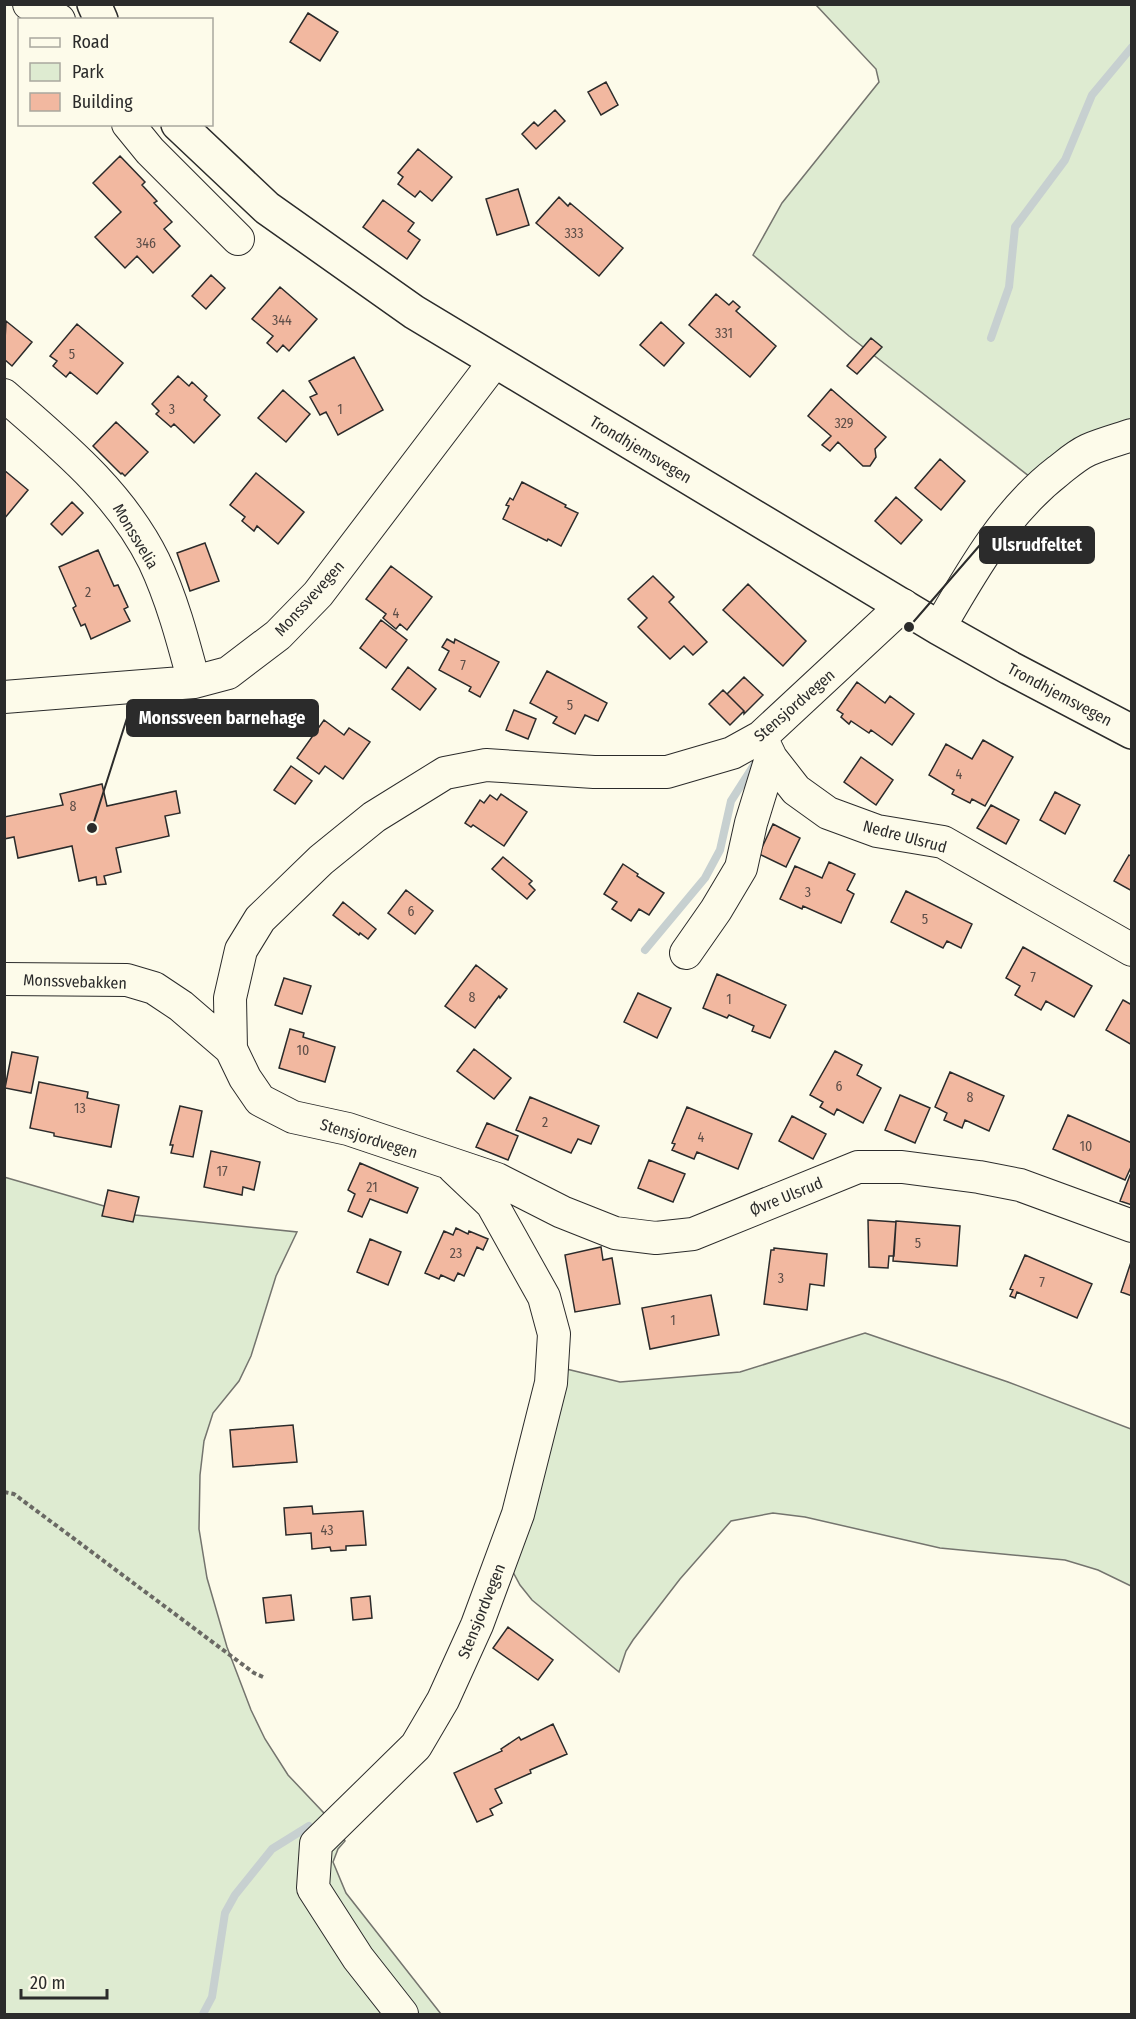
<svg xmlns="http://www.w3.org/2000/svg" width="1136" height="2019" viewBox="0 0 1136 2019" font-family="'Fira Sans Condensed',sans-serif">
<style>
.green{fill:#deebd1;stroke:#74746e;stroke-width:1.5}
.lines{fill:none;stroke-linecap:round;stroke-linejoin:round}
.stream{stroke:#c7d0d0;stroke-width:8}
.building{fill:#f2b8a0;stroke:#2b2b2b;stroke-width:1.5}
.minor-casing{stroke:#2b2b2b;stroke-width:34}
.major-casing{stroke:#2b2b2b;stroke-width:36}
.path{stroke:#6a6964;stroke-width:4;stroke-dasharray:4.5 3;stroke-linecap:butt}
.minor{stroke:#fdfbea;stroke-width:32}
.major{stroke:#fdfbea;stroke-width:33}
.labels{text-anchor:middle;stroke-width:4.5;stroke-linejoin:round;paint-order:stroke}
.number-label{font-size:14px;fill:#5d4e48}
.street-label{font-size:16px;fill:#2b2b2b;stroke:#fdfbea}
.leader{fill:none;stroke:#2b2b2b;stroke-width:2}
.callout-dot{fill:#2b2b2b;stroke:#fdfbea;stroke-width:2}
.callout{fill:#2b2b2b;stroke:#2b2b2b;stroke-width:2}
.callout-label{font-size:18px;text-anchor:middle;font-weight:bold;fill:#fff}
</style>
<rect width="100%" height="100%" fill="#fdfbea"/>
<path class="green" d="M816,5H1131V426L1043,487L849,336L753,255L782,203L879,82L876,69Z
M4,1177L135,1215L297,1232L276,1276L251,1356L239,1381L213,1413L204,1441L200,1475L199,1529L207,1578L227,1647L251,1710L265,1739L288,1775L339,1829L345,1841L338,1849L333,1862L346,1893L441,2014H5Z
M865,1333L1008,1382L1131,1429V1586L1098,1570L1065,1560L940,1548L805,1517L773,1513L731,1521L680,1579L633,1640L626,1651L619,1672L532,1600L520,1585L506,1559L558,1367L620,1382L740,1372Z"/>
<g class="lines">
<path class="stream" d="M991,338L1009,287L1015,227L1065,160L1092,95L1132,47
M645,950L705,878L720,850L731,801L754,765
M203,2014L212,1997L225,1913L235,1895L272,1849L309,1826"/>
</g>
<path class="building" d="M308,13L338,32L320,61L290,42Z
M606,82L618,105L601,115L588,92Z
M555,110L565,121L536,149L522,134L534,122L538,126Z
M418,149L452,177L432,201L420,191L415,197L398,184L403,177L398,173Z
M120,156L145,182L142,185L157,201L154,203L172,222L164,229L180,246L153,273L137,256L125,268L95,237L121,212L93,183Z
M518,189L529,225L497,235L486,199Z
M559,197L568,206L570,203L623,248L599,276L536,223Z
M383,200L414,223L408,231L420,240L407,259L363,227Z
M211,275L225,288L206,309L192,296Z
M280,287L317,319L289,351L283,345L277,352L267,343L273,336L252,319Z
M716,294L729,305L733,301L740,307L736,311L776,346L750,377L689,325Z
M6,321L32,342L12,366L4,359Z
M661,322L684,343L664,366L640,345Z
M77,324L123,363L97,394L70,372L66,377L53,366L57,361L50,356Z
M871,338L882,347L857,374L847,366Z
M354,357L383,410L338,435L326,412L320,415L310,397L317,394L309,381Z
M178,376L189,386L192,382L207,396L204,400L220,415L194,443L174,424L171,427L156,414L159,411L152,404Z
M831,389L886,437L875,449L876,457L870,466H863L838,442L830,451L822,445L831,436L808,416Z
M283,390L310,414L286,442L258,418Z
M116,422L148,452L125,476L122,473L121,474L93,446Z
M940,459L965,481L941,510L915,488Z
M4,470L28,490L4,519Z
M256,473L304,512L278,544L257,526L254,531L242,521L245,517L230,505Z
M522,482L566,505L565,507L578,513L561,546L548,539L547,541L503,519L509,506L506,505L510,498L513,500Z
M896,497L922,520L901,544L875,521Z
M72,502L83,513L62,535L51,524Z
M205,543L219,581L190,591L177,553Z
M98,550L114,586L118,585L128,607L124,609L130,621L91,639L85,624L81,626L73,608L76,606L59,567Z
M391,566L432,597L407,630L400,624L396,629L383,618L386,614L366,599Z
M653,576L674,597L669,602L707,642L693,655L684,646L670,659L638,627L647,618L628,599Z
M748,584L806,641L783,666L723,610Z
M381,620L407,640L386,668L360,648Z
M447,639L454,643L455,639L499,662L480,697L469,691L471,687L439,670L449,651L442,647Z
M408,667L436,689L420,710L392,689Z
M547,671L607,703L598,721L585,715L575,734L553,723L557,717L530,703Z
M744,677L763,695L744,714V711L727,694Z
M857,682L885,703L890,696L914,714L892,745L871,730L869,733L851,721L849,724L841,717L843,714L837,710Z
M723,690L744,711L730,725L709,704Z
M514,710L536,719L528,739L506,730Z
M324,720L344,735L349,728L370,742L343,779L325,766L319,774L297,758Z
M983,740L1013,757L985,806L972,799L970,803L952,794L954,790L929,775L946,744L972,759Z
M861,757L893,780L876,805L844,782Z
M291,766L312,781L295,804L274,790Z
M102,784L107,806L176,791L180,813L165,816L169,836L116,848L121,872L104,876L106,884L97,885L96,877L79,881L72,846L18,858L14,837L4,839V817L63,805L60,794Z
M1055,792L1080,805L1065,834L1040,820Z
M501,794L527,812L504,846L473,825L471,827L465,823L480,800L484,803L490,795L497,800Z
M991,805L1019,820L1006,844L977,828Z
M773,824L800,838L786,867L759,854Z
M1129,855L1132,857V891L1114,881Z
M503,857L532,881L529,884L535,890L527,899L492,869Z
M829,862L855,874L847,890L854,894L841,923L803,906L802,909L780,899L795,866L822,878Z
M623,864L638,874L637,876L664,893L649,915L639,909L631,921L612,909L617,902L604,894Z
M406,890L433,911L415,934L388,913Z
M906,891L972,924L961,948L947,941L943,948L891,922Z
M343,902L376,929L368,939L360,933L359,935L333,915Z
M1023,947L1092,986L1074,1017L1046,1001L1041,1010L1015,995L1020,986L1006,978Z
M476,965L507,989L500,998L499,996L475,1028L445,1006Z
M717,974L786,1005L770,1038L752,1031L754,1026L729,1015L727,1018L703,1008Z
M284,978L311,986L302,1014L275,1005Z
M638,993L671,1008L657,1038L624,1022Z
M1123,1000L1132,1005V1045L1106,1030Z
M290,1029L304,1033L303,1037L335,1047L325,1082L279,1068Z
M474,1049L511,1078L494,1099L457,1071Z
M835,1051L862,1065L857,1075L881,1088L863,1123L837,1109L834,1115L820,1107L823,1102L810,1095Z
M12,1052L38,1057L31,1093L5,1088Z
M950,1072L1004,1096L989,1131L965,1120L962,1128L944,1120L947,1113L935,1107Z
M39,1082L88,1092L87,1098L119,1105L111,1147L54,1136V1133L30,1128Z
M900,1095L930,1108L915,1143L885,1130Z
M530,1097L599,1126L591,1144L578,1139L571,1153L516,1130Z
M180,1106L202,1111L193,1157L171,1153L173,1145H170Z
M687,1107L752,1134L738,1169L697,1152L694,1159L672,1150L675,1144L672,1143Z
M1068,1115L1132,1143V1165L1125,1180L1053,1149Z
M792,1116L826,1134L813,1159L779,1141Z
M487,1123L518,1136L508,1160L476,1147Z
M211,1151L260,1162L254,1190L243,1187L242,1195L204,1187Z
M649,1160L685,1174L673,1202L638,1188Z
M360,1163L418,1188L407,1213L370,1199L362,1217L348,1211L355,1194L348,1190Z
M1130,1175H1132V1205L1120,1201Z
M108,1190L139,1197L133,1222L102,1216Z
M868,1220L896,1222L894,1256H889L888,1268L869,1267Z
M896,1221L960,1226L957,1266L893,1261Z
M456,1228L468,1234L469,1231L488,1239L483,1250L477,1247L464,1276L458,1273L454,1281L441,1275L439,1279L425,1273L444,1231L453,1235Z
M370,1239L401,1252L388,1285L357,1272Z
M601,1247L603,1260L612,1258L620,1304L575,1312L565,1255Z
M774,1248L827,1254L824,1286L810,1284L807,1310L764,1304L771,1250H774Z
M1025,1255L1092,1284L1077,1318L1017,1292L1015,1298L1010,1296L1013,1290L1010,1289Z
M1131,1262H1132V1296L1121,1292Z
M711,1295L719,1335L650,1349L642,1308Z
M293,1425L297,1462L233,1467L230,1430Z
M312,1506L313,1514L363,1511L366,1545L346,1546V1550L331,1551L330,1547L312,1549L311,1533L286,1535L284,1508Z
M291,1595L294,1620L266,1623L263,1598Z
M370,1596L372,1618L353,1620L351,1598Z
M508,1627L553,1660L538,1680L493,1648Z
M553,1724L567,1754L530,1770L531,1773L495,1789L502,1803L490,1809L493,1815L477,1822L454,1773L502,1751L501,1749L519,1737L521,1740Z"/>
<g class="lines">
<g class="minor-casing">
<path id="minor" d="M29,4L59,20
M128,124L150,151L238,239
M4,395C60,444 120,492 154,561C172,599 183,641 194,682
M903,605L761,737L732,753L667,772H594L486,765L445,773L374,817L321,860L260,919L241,950L230,998L231,1049L245,1078L260,1100L293,1117L348,1129L497,1179L562,1212L615,1233L656,1238L693,1234L858,1167H902L979,1177L1020,1185L1132,1226
M939,628C972,571 1005,512 1058,471C1067,464 1077,455 1088,450C1102,444 1117,440 1132,435
M4,697L194,682L228,673L278,635L318,594L495,361
M761,737L771,758L796,790L828,813L877,831L943,842L1132,950
M686,953L716,910L741,868L751,823L771,758
M4,979L127,980L154,988L181,1006L231,1049
M402,2014L358,1958L313,1888L316,1844L416,1746L443,1700L477,1625L518,1514L551,1383L554,1334L544,1297L492,1204L454,1168"/>
</g>
<g class="major-casing">
<path id="major" d="M94,4L101,20
M178,124L267,208L414,312L939,628L1010,668L1132,732"/>
</g>
<path class="path" d="M4,1492L14,1494L254,1673L263,1677"/>
<use href="#minor" class="minor"/>
<use href="#major" class="major"/>
</g>
<g class="labels">
<g class="number-label">
<text x="574" y="238">333</text>
<text x="146" y="248">346</text>
<text x="282" y="325">344</text>
<text x="724" y="338">331</text>
<text x="72" y="359">5</text>
<text x="172" y="414">3</text>
<text x="340" y="414">1</text>
<text x="844" y="428">329</text>
<text x="88" y="597">2</text>
<text x="396" y="618">4</text>
<text x="463" y="670">7</text>
<text x="570" y="710">5</text>
<text x="959" y="779">4</text>
<text x="73" y="811">8</text>
<text x="808" y="897">3</text>
<text x="411" y="916">6</text>
<text x="925" y="924">5</text>
<text x="1033" y="982">7</text>
<text x="472" y="1002">8</text>
<text x="729" y="1004">1</text>
<text x="303" y="1055">10</text>
<text x="839" y="1091">6</text>
<text x="970" y="1102">8</text>
<text x="80" y="1113">13</text>
<text x="545" y="1127">2</text>
<text x="701" y="1142">4</text>
<text x="1086" y="1151">10</text>
<text x="222" y="1176">17</text>
<text x="372" y="1192">21</text>
<text x="918" y="1248">5</text>
<text x="456" y="1258">23</text>
<text x="781" y="1283">3</text>
<text x="1042" y="1287">7</text>
<text x="673" y="1325">1</text>
<text x="327" y="1535">43</text>
</g>
<g class="street-label">
<text transform="translate(641 449) rotate(31)" y="6">Trondhjemsvegen</text>
<text transform="translate(136 536) rotate(59)" y="6">Monssvelia</text>
<text transform="translate(309 598) rotate(-48)" y="6">Monssvevegen</text>
<text transform="translate(1060 694) rotate(28)" y="6">Trondhjemsvegen</text>
<text transform="translate(794 705) rotate(-41)" y="6">Stensjordvegen</text>
<text transform="translate(905 836) rotate(15)" y="6">Nedre Ulsrud</text>
<text transform="translate(75 981) rotate(2)" y="6">Monssvebakken</text>
<text transform="translate(369 1138) rotate(17)" y="6">Stensjordvegen</text>
<text transform="translate(786 1196) rotate(-22)" y="6">Øvre Ulsrud</text>
<text transform="translate(481 1611) rotate(-68)" y="6">Stensjordvegen</text>
</g>
</g>
<path class="leader" d="M909 627L980 545M92 828L127 718"/>
<g class="callout-dot">
<circle cx="909" cy="627" r="6"/>
<circle cx="92" cy="828" r="6"/>
</g>
<g class="callout">
<rect x="980" y="527" width="114" height="36" rx="6"/>
<rect x="127" y="700" width="191" height="36" rx="6"/>
</g>
<g class="callout-label">
<text x="1037" y="551">Ulsrudfeltet</text>
<text x="222" y="724">Monssveen barnehage</text>
</g>
<rect width="1136" height="2019" fill="none" stroke="#2b2b2b" stroke-width="12"/>
<rect x="18" y="18" width="195" height="108" fill="#fdfbea" stroke="#a9a89e" stroke-width="1.5"/>
<rect x="30" y="38" width="30" height="9" fill="#fdfbea" stroke="#a9a89e" stroke-width="1.5"/>
<text x="72" y="48" font-size="18" fill="#2b2b2b">Road</text>
<rect x="30" y="63" width="30" height="18" fill="#deebd1" stroke="#a9a89e" stroke-width="1.5"/>
<text x="72" y="78" font-size="18" fill="#2b2b2b">Park</text>
<rect x="30" y="93" width="30" height="18" fill="#f2b8a0" stroke="#a9a89e" stroke-width="1.5"/>
<text x="72" y="108" font-size="18" fill="#2b2b2b">Building</text>
<path d="M21 1989v9h86v-9" fill="none" stroke="#2b2b2b" stroke-width="3"/>
<text x="30" y="1989" font-size="18" fill="#2b2b2b" stroke="#fdfbea" stroke-width="4.5" paint-order="stroke">20 m</text>
</svg>
